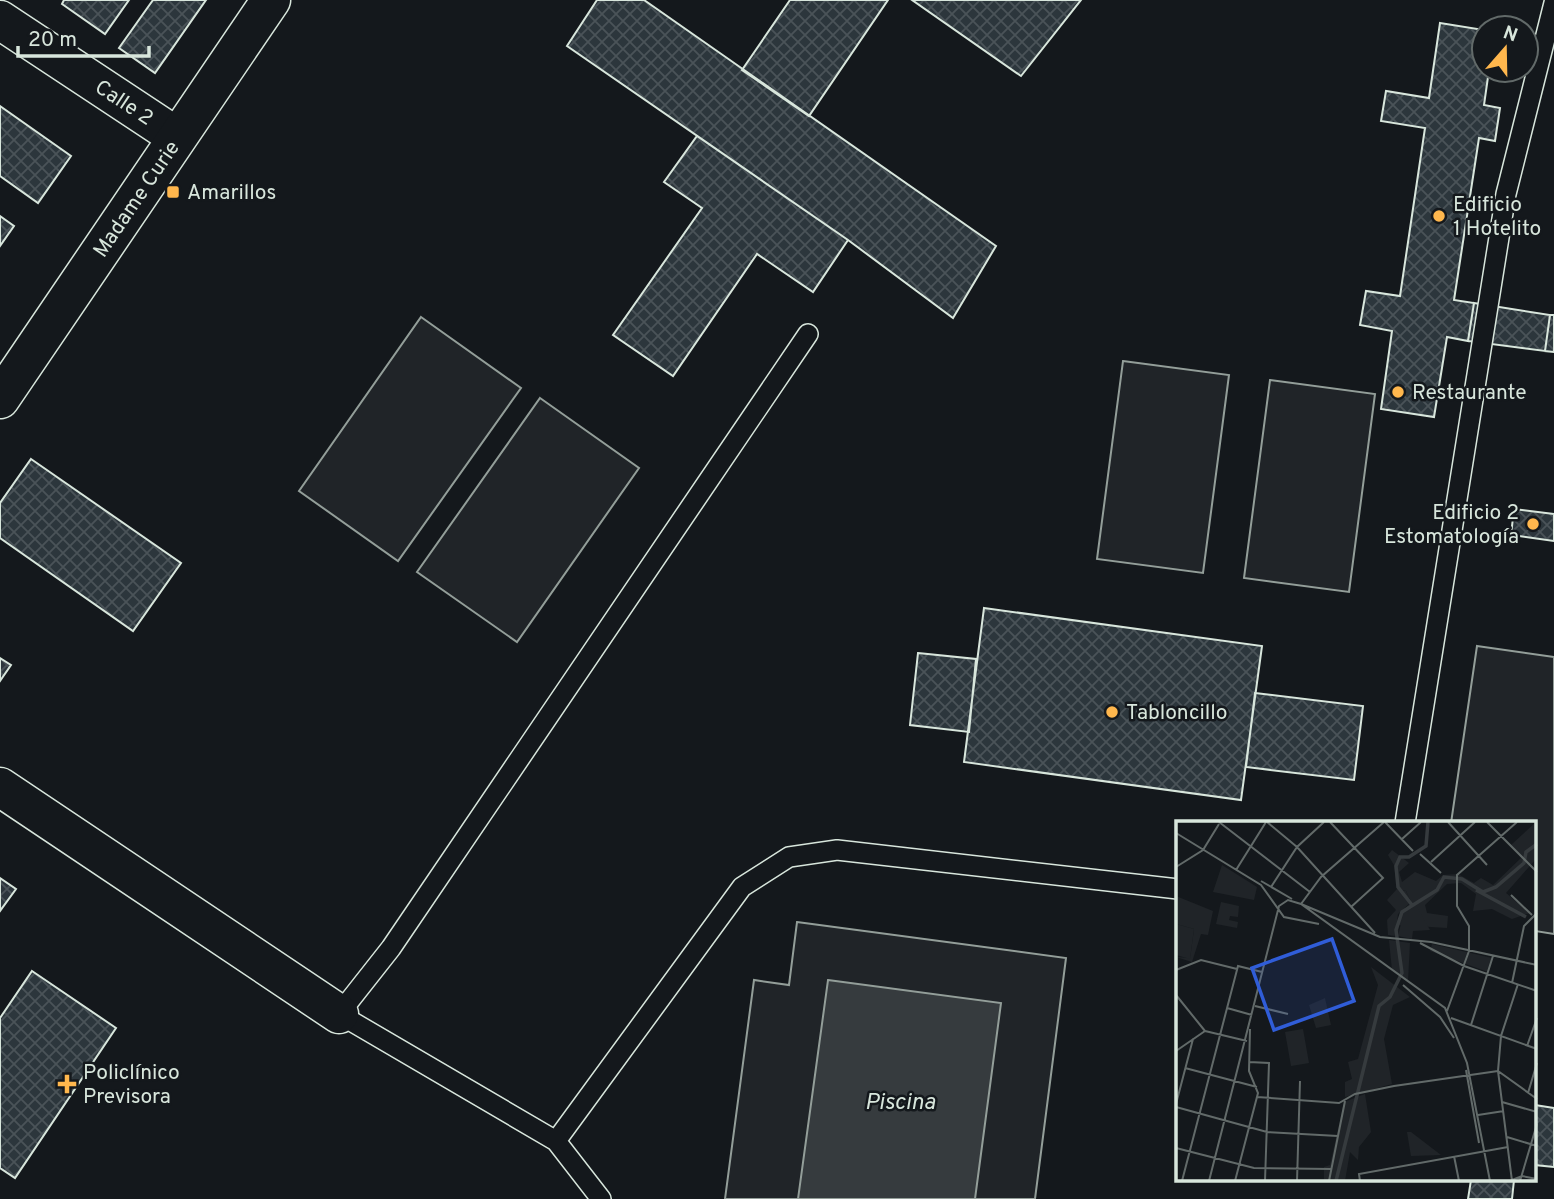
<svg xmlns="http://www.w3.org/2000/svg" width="1554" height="1199" viewBox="0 0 1554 1199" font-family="Overpass,sans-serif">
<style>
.pitch{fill:#202428;stroke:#939e99;stroke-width:2}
.water{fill:#363b3e;stroke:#939e99;stroke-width:2}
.building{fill:url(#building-cross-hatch);stroke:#d8e6dc;stroke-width:2}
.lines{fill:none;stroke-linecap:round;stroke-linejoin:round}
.lane-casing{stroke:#d8e6dc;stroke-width:22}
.street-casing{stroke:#d8e6dc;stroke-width:41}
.secondary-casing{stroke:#d8e6dc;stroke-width:41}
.lane{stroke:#14181c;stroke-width:19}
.street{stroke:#14181c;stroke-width:38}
.secondary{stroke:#14181c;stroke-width:38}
.poi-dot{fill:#ffb74d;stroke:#14181c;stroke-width:2.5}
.labels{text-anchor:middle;stroke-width:5;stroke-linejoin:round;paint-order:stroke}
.street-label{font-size:21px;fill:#d8e6dc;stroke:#14181c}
.poi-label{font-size:21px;fill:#d8e6dc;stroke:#14181c;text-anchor:start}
.water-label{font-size:23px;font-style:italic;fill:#d8e6dc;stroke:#14181c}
.inset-river{fill:none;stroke:#363b3e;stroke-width:3.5}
.inset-road{fill:none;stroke:#626a69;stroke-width:2}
.view{fill:#305dd8;fill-opacity:0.15;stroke:#305dd8;stroke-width:3.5}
.inset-edge{fill:none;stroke:#d8e6dc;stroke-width:3.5}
</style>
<defs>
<pattern id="building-cross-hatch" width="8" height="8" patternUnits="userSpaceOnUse" patternTransform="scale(1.75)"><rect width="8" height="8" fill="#2c363c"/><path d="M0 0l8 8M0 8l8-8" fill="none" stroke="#4a5358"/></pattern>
</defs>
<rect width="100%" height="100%" fill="#14181c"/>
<path class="pitch" d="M421,317L521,388L398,561L299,491Z
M1123,361L1229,375L1203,573L1097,559Z
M1270,380L1375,394L1349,592L1244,578Z
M540,398L639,468L517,642L417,572Z
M1477,646L1554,657V934L1535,931V823H1451Z
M797,922L1066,958L1035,1199H725L754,980L789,985Z"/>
<path class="water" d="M828,980L1001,1003L975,1199H798Z"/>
<path class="building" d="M64,0H129L105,34L62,4Z
M153,0H206L155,73L119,48Z
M597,0H644L996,246L953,318L848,240L567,46Z
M790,0H888L809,116L742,70Z
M912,0H1081L1021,76Z
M1440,23L1484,30V70H1489L1484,105L1500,108L1495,141L1479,138L1454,300L1474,303L1468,341L1447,337L1434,417L1381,409L1392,331L1360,325L1366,291L1400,296L1425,128L1381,121L1386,91L1429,98Z
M0,106L71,156L38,203L0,176Z
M697,136L848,240L813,292L757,254L673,376L613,335L702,208L664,182Z
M0,216L14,226L0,246Z
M1474,303L1550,315L1545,351L1468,341Z
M1550,315H1554V352L1545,351Z
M31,459L181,563L133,631L0,538V503Z
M1514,509L1554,514V541L1511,535Z
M984,608L1262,646L1241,800L964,762Z
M918,653L976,659L969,732L910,725Z
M0,658L11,665L0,681Z
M1255,693L1363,706L1354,780L1246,767Z
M0,878L16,889L0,911Z
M32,971L116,1028L15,1178L0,1168V1018Z
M1535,1105L1554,1108V1167L1535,1165Z
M1471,1180H1514L1512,1199H1468Z"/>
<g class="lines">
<g class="lane-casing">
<path id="lane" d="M1405,823L1506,194L1554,3
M556,1141L742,887L789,857L837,850L1178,889
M601,1199L556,1141L339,1014L391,948L808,334"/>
</g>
<g class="street-casing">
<g id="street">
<path id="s1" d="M0,20L177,137"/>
<path d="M0,787L339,1014"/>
</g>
</g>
<g class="secondary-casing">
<g id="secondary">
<path id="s2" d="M0,399L271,0"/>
</g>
</g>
<use href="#lane" class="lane"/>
<use href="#street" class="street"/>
<use href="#secondary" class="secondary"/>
</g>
<g class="poi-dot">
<rect x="166" y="185" width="14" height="14" rx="3.5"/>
<circle cx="1439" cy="216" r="7"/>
<circle cx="1398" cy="392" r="7"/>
<circle cx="1533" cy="524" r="7"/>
<circle cx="1112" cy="712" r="7"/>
<path d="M63.5 1073.5h7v7h7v7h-7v7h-7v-7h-7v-7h7z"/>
</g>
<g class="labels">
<g class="street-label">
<text dy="7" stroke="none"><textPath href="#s1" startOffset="149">Calle 2</textPath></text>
<text dy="7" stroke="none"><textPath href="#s2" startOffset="242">Madame Curie</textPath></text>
</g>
<g class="poi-label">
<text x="187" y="199">Amarillos</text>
<text x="1453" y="211">Edificio<tspan x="1453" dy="24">1 Hotelito</tspan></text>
<text x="1412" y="399">Restaurante</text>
<text x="1519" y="519" text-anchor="end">Edificio 2<tspan x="1519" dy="24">Estomatología</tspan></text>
<text x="1126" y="719">Tabloncillo</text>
<text x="83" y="1079">Policlínico<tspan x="83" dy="24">Previsora</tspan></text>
</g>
<g class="water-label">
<text x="900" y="1109">Piscina</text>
</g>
</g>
<g transform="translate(1176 821)">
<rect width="360" height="360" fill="#14181c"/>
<path d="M360,1V38L330,72L354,92L336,98L316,88L297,90L300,73L285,62L271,63L249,84L251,92L272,95L271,107L223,104L222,115L220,109L224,93L235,81L230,70L221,68L218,44L212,34L216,29L233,42L223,51L226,61L239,51L260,60L267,54L282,53L298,62L305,57L317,64L345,37L335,24ZM0,75L37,90L32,114L25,113L16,141L0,136L14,137L18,108L0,103ZM213,119L234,122L232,160L216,149ZM256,123L316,137L312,151L254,130ZM195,146L234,176L217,184L208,218L216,263L169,276V261L176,258L172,241L182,238L202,164ZM189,273L195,311L183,326L182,339L174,331L169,360H148V346L154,344L168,281Z" fill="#202428"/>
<path d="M221,68L230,70L235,81L222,93L219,115L212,114L211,99L220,89L211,79ZM240,84L254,109L237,110L236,118L222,115L227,94Z" fill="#202428"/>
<path d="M46,44L81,66L78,79L37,71ZM45,81L63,85L62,96L54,95L53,99L62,101L61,107L40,103ZM231,311H235L265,334L235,335Z" fill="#202428"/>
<path d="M0,103L18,108L14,138L0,134ZM149,177L155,204L140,207L133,184ZM127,208L133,242L115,245L109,211Z" fill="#202428"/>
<path class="inset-river" d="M300,69L350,96M236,84L222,66L220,45L224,36H233L250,25L252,1M160,360L203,185L214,176L226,152L220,109L226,91L261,69L268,56L286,58L307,71L320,66L348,42L350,31L361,23"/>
<path class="inset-road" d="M43,1L134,71M91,1L121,26L199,112M154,1L207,57L175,86M209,1L237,30M272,1L311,44M311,1L361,51M0,12L85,64L108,96L143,103M226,18L245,1M244,33L265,52M255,41L299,1M0,46L27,29L43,3M60,49L90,1M85,60L116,78M95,66L121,26L148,1M335,74L356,94M125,83L145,56L208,1M125,83L204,116L255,121L361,144M244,122L288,145L361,170M293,129V105L281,85V54L341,1M0,149L25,139L61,148M336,162L348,105L361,92M227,164L264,196L278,217M0,174L29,210M79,185L112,193M51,187L76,194M271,190L293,130M275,197L361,228M295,204L317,135M29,210L71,220M351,225L361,197M0,230L29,210M73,241L93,242L89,360M9,247L81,266M290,249L303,322M322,250L361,278M352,272L361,242M81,276L163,282L179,273L218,265L322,250M326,281L361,291M0,283L17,218M0,286L91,311L162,315M302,294L328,290M331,316L361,325M0,327L78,347L156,348M278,335L283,360M336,359L346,355L361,358M6,360L62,145L86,151M33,360L103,85L112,79L125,83L269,187L291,242L314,360M59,360L82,272L73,250L74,208M121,360L124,260M153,360L169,280M184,360L183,353L332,326M336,360L322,250L325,215L342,163M344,360L361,303"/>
<path class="view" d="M156,118L178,180L98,209L76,147Z"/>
<rect width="360" height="360" class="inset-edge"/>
</g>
<g transform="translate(1505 49) rotate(20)"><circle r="33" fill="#14181c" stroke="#626a69" stroke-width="2"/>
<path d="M0-5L12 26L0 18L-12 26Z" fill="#ffb74d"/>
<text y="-10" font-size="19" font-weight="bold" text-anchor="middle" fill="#d8e6dc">N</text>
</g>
<path d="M18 46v10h131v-10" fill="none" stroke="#d8e6dc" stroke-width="3.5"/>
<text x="28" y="46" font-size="21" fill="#d8e6dc" stroke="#14181c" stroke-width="5" paint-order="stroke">20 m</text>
</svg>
